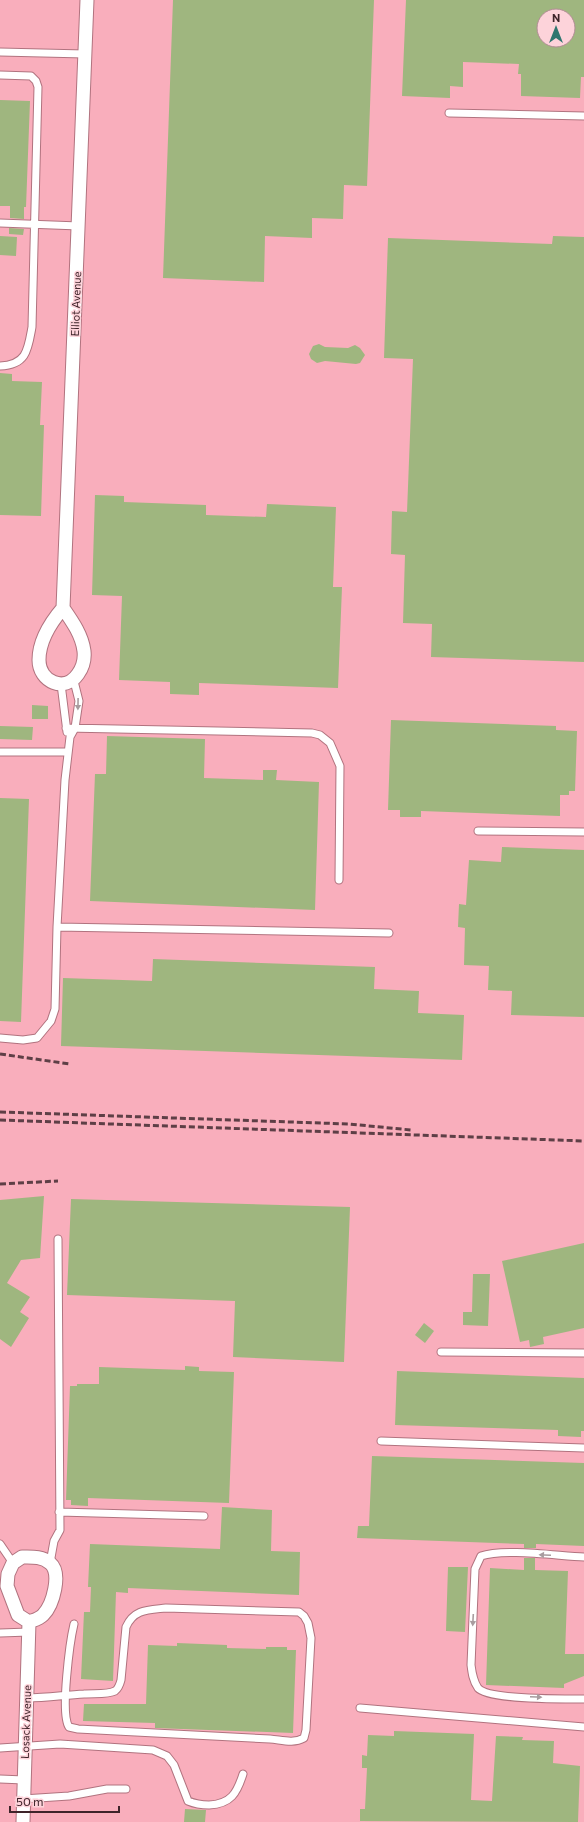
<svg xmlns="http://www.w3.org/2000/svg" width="584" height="1822" viewBox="0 0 584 1822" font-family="Commissioner,sans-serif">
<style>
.built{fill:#f9aebc;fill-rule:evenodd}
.building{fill:#9fb67f;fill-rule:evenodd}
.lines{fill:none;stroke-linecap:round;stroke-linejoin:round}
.lane-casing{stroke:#b1737f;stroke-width:9}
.street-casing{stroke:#b1737f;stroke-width:15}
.lane{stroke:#fff;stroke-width:7}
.street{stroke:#fff;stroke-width:13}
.rail{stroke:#5e3f46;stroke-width:3;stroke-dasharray:6 3;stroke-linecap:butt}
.oneway{fill:#a89c9f}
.labels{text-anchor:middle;stroke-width:3;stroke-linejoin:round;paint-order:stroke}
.street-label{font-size:11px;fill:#3e242a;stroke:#fdd3da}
</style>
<rect width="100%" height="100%" fill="#f8c1cb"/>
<path class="built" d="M0,0H584V1822H0ZM544,16H568V40H544Z"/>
<path class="building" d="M173,0H374L367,186L344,185L343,219L312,218V238L265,236L264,282L163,278Z
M406,0H584V77H581L580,98L521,96V74H518L519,64L463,62V87L450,86V98L402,96ZM544,16H568V40H544Z
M0,100L30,101L26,207H24V219L10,218V206H0Z
M9,228L24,229L23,235L9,234Z
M0,236L17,237L16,256L0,255Z
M553,236L584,237V662L431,657L432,624L403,623L405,555L391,554L392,511L407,512L413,359L384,358L388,238L552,244Z
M319,344L325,347L348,348L355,345L360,348L365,355L360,363L356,364L325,361L317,363L311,359L309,354L313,346Z
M0,373L12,374V381L42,382L40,425H44L41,516L0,515Z
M95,495L124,496V502L206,505V515L266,517L267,504L336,507L333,587H342L338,688L199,683V695L170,694V682L119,680L122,596L92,595Z
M32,705L48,706V719H32Z
M391,720L556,726V730L577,731L575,791H569V795H560V816L421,811V817H400V810H388Z
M0,726L33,727L32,740L0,739Z
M107,736L205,739L204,778L263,780V770H277L276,780L319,782L315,910L90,901L95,774H106Z
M0,798L29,799L21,1022L0,1021Z
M502,847L584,850V1017L511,1015L512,991L488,990L489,966L464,965L465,928L458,927L459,904L466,905L469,860L501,862Z
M153,959L375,967L374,989L419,991L418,1013L464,1015L462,1060L61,1046L63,978L152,981Z
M44,1196L40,1258L21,1260L7,1283L30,1297L20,1312L29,1318L11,1347L0,1339V1200Z
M71,1199L350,1207L344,1362L233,1357L235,1301L67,1295Z
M584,1243V1328L543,1337L544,1344L530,1347L529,1340L520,1342L502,1261Z
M473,1274H490L488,1326L463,1325V1312H472Z
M424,1323L434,1331L425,1343L415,1335Z
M185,1366L199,1367V1371L234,1372L229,1503L88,1498V1506L71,1505V1500H66L70,1386H77V1384H99V1367L185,1370Z
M397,1371L584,1378V1431H581V1437L558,1436V1430L395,1425Z
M372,1456L584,1463V1546L536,1544V1548H524V1544L357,1538L358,1526H369Z
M222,1507L272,1510L271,1551L300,1552L299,1595L128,1588V1593L116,1592L113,1681L81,1679L84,1612H90L91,1587H88L90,1544L220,1549Z
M524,1558H535V1570L568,1571L565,1654H584V1676L564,1684V1688L486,1685L490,1568L524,1570Z
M448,1567H468L465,1632L446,1631Z
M177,1643L227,1645V1648L266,1649V1647H287V1650H296L293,1733L155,1728V1723L83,1721L84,1704H146L148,1645L177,1646Z
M394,1731L474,1734L471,1800L492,1801L496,1736L523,1737L522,1740L554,1741L553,1763L580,1766L578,1822L360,1821V1809H365L367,1768H362V1755L367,1756L368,1735L394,1736Z
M185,1809L206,1810L205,1822H184Z"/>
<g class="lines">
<g class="lane-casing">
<path id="lane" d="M0,52L85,54
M0,75L31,76L36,81L38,87L32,327C28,349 27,365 0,366
M449,113L584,116
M0,223L79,226
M61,684L67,732
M66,728L312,733L320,735L330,743L340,766L339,880
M0,752H68
M478,831L584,832
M57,927L389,933
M0,1038L23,1040L37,1038L51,1021L55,1009L57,927L65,780L70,737L75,728L79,701L74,681
M441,1352L584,1353
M381,1441L584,1448
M59,1512L204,1516
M0,1544L13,1563
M584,1557C558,1556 504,1548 481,1556L475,1569L471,1665C472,1673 473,1681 478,1688C488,1700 566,1699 584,1699
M50,1563L54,1541L60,1530L58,1239
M0,1633L29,1632
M27,1698C46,1698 65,1695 84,1694C93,1693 107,1695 115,1691C119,1688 120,1684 121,1680L126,1627C134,1609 148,1610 166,1608L299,1612L304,1616L308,1623L311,1638L306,1730L304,1738C293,1744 282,1740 270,1739L78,1729L69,1727C60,1714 70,1641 74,1624
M360,1708L584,1727
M0,1748L60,1744L153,1750L167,1756L174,1765L188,1801C195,1804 202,1805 209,1805C231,1804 237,1793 243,1774
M0,1779L24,1780
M23,1799L69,1796L107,1789H126"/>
</g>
<g class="street-casing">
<path id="street" d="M63,608L87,0
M63,608C72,621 82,635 84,651C85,660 83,667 78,674C65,693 39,682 39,660C39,640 51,622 63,608Z
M22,1557C31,1557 42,1556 50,1563C62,1573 53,1605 43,1615C39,1619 34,1620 29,1622L18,1615L7,1586L8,1574L13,1563Z
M23,1822L29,1622"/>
</g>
<use href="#lane" class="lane"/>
<use href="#street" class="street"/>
<path class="rail" d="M0,1054L70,1064
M0,1112L349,1124L411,1130
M0,1120L584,1141
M0,1184L58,1181"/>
</g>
<defs><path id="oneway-solid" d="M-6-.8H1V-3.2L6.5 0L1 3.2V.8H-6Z"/></defs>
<g class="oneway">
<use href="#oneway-solid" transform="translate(78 704) rotate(91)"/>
<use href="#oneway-solid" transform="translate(545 1555) rotate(-177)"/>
<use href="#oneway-solid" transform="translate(473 1620) rotate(93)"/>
<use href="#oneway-solid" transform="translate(536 1697) rotate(2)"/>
</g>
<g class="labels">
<g class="street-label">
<text transform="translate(76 304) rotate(-88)" y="4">Elliot Avenue</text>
<text transform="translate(26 1722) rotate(-88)" y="4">Losack Avenue</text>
</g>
</g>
<g transform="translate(556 28)"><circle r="19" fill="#fdd3da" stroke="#b18d94"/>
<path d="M0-3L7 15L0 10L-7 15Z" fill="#2e766f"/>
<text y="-6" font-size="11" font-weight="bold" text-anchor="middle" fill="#3e242a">N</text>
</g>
<path d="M10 1806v6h109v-6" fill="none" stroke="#3e242a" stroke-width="2"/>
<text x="16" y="1806" font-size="12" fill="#3e242a" stroke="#fdd3da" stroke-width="3" paint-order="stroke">50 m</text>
</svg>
